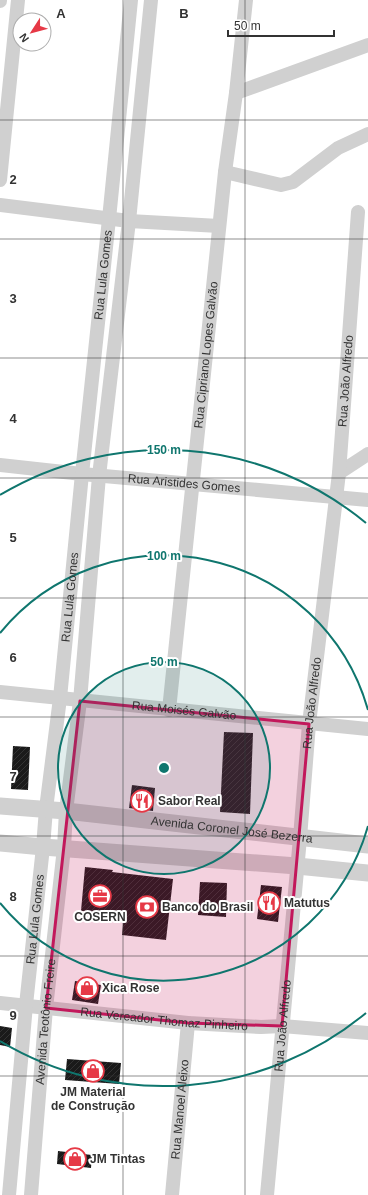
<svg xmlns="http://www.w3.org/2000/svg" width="368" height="1195" viewBox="0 0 368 1195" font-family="Arial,sans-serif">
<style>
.building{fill:url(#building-hatch)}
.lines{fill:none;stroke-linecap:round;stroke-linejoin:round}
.minor{stroke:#d0d0d0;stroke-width:14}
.tertiary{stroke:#d0d0d0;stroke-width:17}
.marked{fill:#c2185b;fill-opacity:0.2;stroke:#c2185b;stroke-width:3;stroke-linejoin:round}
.grid{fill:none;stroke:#333;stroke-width:1;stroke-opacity:0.55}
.ring{fill:none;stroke:#0f766e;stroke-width:2}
.labels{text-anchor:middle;stroke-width:4;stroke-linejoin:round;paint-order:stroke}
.street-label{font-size:12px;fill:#333;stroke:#fff}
.poi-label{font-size:12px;font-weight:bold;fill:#333;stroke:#fff;text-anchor:start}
.grid-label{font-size:13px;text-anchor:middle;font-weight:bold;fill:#333;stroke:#fff;stroke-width:4;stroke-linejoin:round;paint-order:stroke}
.centre{fill:#0f766e;stroke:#fff;stroke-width:2}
.ring-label{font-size:12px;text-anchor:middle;font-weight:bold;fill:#0f766e;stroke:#fff;stroke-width:4;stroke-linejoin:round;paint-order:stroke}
</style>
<defs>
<pattern id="building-hatch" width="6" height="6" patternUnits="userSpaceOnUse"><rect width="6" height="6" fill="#1a1a1a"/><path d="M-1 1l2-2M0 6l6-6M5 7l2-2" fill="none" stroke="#333"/></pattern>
</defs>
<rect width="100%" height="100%" fill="#fff"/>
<path class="building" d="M224,732L253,733L250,814L220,812Z
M13,746L30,747L28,790L11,789Z
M132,785L155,788L153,811L129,808Z
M85,867L113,870L112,872L173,879L166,940L122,935L124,915L81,911Z
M200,882L227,883L226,917L198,915Z
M261,885L282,887L278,922L257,919Z
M75,981L101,985L98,1004L72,1000Z
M0,1026L12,1028L10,1047L0,1045Z
M67,1059L121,1063L119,1084L65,1080Z
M58,1151L92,1155L91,1168L57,1164Z"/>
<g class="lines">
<g class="minor">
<path d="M0,1V0"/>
<path d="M236,93L368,45"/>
<path d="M225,172L281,185L293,182L338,148L368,134"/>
<path d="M0,180L18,0"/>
<path d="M0,205L129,221L219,226"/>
<path id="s1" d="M0,465L82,474L368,500"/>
<path d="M339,473L368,454"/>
<path id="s2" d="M0,692L368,729"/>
<path id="s3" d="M169,710L225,172L236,93L246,0"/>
<path id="s4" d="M0,1003L188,1023L261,1027L282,1026L368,1033"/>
<path id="s5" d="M9,1195L26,1005L43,847L46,809L60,698L82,474L109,219L131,0"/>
<path id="s6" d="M31,1195L46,1008L64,848L66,811L80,701L99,476L129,221L151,0"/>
<path id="s7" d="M172,1195L188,1023"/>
<path id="s8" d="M267,1195L300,838L309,724L339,473L358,212"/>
</g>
<g class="tertiary">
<path id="s9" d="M0,806L66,811L368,845"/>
<path d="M0,843L43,847L297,866L368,873"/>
</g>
</g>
<path class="marked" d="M80,701L309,724L282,1026L188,1023L46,1008Z"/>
<path class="grid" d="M123,0V1195M245,0V1195M0,120H368M0,239H368M0,358H368M0,478H368M0,598H368M0,717H368M0,836H368M0,956H368M0,1076H368"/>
<circle cx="164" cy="768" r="106" fill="#0f766e" fill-opacity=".12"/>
<g class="ring">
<circle cx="164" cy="768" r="106"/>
<path d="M368 826A212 212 0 0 1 0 903M0 633A212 212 0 0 1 368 710"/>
<path d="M366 1013A318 318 0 0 1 0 1041M0 495A318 318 0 0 1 366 523"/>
</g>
<defs>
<g id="restaurant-ring" transform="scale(1.15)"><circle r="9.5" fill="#fff" stroke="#e63946" stroke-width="1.5"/><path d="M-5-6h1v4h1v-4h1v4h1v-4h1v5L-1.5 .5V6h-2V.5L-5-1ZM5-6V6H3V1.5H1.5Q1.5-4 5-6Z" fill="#e63946"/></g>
<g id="office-ring" transform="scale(1.15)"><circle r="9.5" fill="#fff" stroke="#e63946" stroke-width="1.5"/><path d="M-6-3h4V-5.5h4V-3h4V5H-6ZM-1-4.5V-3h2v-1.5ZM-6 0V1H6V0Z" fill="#e63946"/></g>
<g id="bank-ring" transform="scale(1.15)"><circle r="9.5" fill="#fff" stroke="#e63946" stroke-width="1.5"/><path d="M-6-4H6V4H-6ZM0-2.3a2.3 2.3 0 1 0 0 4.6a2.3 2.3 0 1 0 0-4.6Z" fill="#e63946"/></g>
<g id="shop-ring" transform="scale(1.15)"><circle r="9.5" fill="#fff" stroke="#e63946" stroke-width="1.5"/><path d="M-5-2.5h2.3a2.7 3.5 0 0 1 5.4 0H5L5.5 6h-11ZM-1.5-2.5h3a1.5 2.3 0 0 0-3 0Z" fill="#e63946"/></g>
</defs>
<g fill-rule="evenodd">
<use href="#restaurant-ring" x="142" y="801"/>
<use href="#office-ring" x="100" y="896"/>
<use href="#restaurant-ring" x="269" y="903"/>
<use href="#bank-ring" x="147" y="907"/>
<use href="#shop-ring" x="87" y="988"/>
<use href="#shop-ring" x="93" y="1071"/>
<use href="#shop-ring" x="75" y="1159"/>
</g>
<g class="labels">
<g class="street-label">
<text dy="4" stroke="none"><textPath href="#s5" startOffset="925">Rua Lula Gomes</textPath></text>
<text dy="4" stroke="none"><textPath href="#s3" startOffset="357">Rua Cipriano Lopes Galvão</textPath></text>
<text dy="4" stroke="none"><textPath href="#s8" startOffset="818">Rua João Alfredo</textPath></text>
<text dy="4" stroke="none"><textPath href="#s1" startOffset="185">Rua Aristides Gomes</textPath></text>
<text dy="4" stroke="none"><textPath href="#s5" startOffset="601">Rua Lula Gomes</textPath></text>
<text dy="4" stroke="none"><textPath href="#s8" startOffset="494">Rua João Alfredo</textPath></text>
<text dy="4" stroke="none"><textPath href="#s2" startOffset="185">Rua Moisés Galvão</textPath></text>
<text dy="4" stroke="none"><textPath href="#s9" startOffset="233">Avenida Coronel José Bezerra</textPath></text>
<text dy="4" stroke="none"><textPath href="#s5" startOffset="277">Rua Lula Gomes</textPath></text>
<text dy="4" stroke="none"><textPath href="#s4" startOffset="165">Rua Vereador Thomaz Pinheiro</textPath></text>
<text dy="4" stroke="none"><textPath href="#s6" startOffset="174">Avenida Teotônio Freire</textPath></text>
<text dy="4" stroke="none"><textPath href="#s8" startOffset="170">Rua João Alfredo</textPath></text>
<text dy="4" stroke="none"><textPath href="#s7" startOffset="86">Rua Manoel Aleixo</textPath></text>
</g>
<g class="poi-label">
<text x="158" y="805">Sabor Real</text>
<text x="284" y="907">Matutus</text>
<text x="162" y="911">Banco do Brasil</text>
<text x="100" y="921" text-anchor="middle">COSERN</text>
<text x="102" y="992">Xica Rose</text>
<text x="93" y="1096" text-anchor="middle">JM Material<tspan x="93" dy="14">de Construção</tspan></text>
<text x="90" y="1163">JM Tintas</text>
</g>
</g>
<g class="grid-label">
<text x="61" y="18">A</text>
<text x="184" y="18">B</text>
<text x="13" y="184">2</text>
<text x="13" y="303">3</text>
<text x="13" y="423">4</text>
<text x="13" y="542">5</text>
<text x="13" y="662">6</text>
<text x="13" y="781">7</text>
<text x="13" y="901">8</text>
<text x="13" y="1020">9</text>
</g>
<circle cx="164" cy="768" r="6" class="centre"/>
<g class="ring-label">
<text x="164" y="454">150 m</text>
<text x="164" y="560">100 m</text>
<text x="164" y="666">50 m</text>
</g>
<g transform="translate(32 32) rotate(234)"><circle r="19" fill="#ffffff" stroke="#adadad"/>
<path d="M0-3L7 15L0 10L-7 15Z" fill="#e63946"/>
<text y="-6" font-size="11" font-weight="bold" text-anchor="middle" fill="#333333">N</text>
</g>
<path d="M228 30v6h106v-6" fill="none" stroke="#333333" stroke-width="2"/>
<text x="234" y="30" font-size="12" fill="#333333" stroke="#ffffff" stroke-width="3" paint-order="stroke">50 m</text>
</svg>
